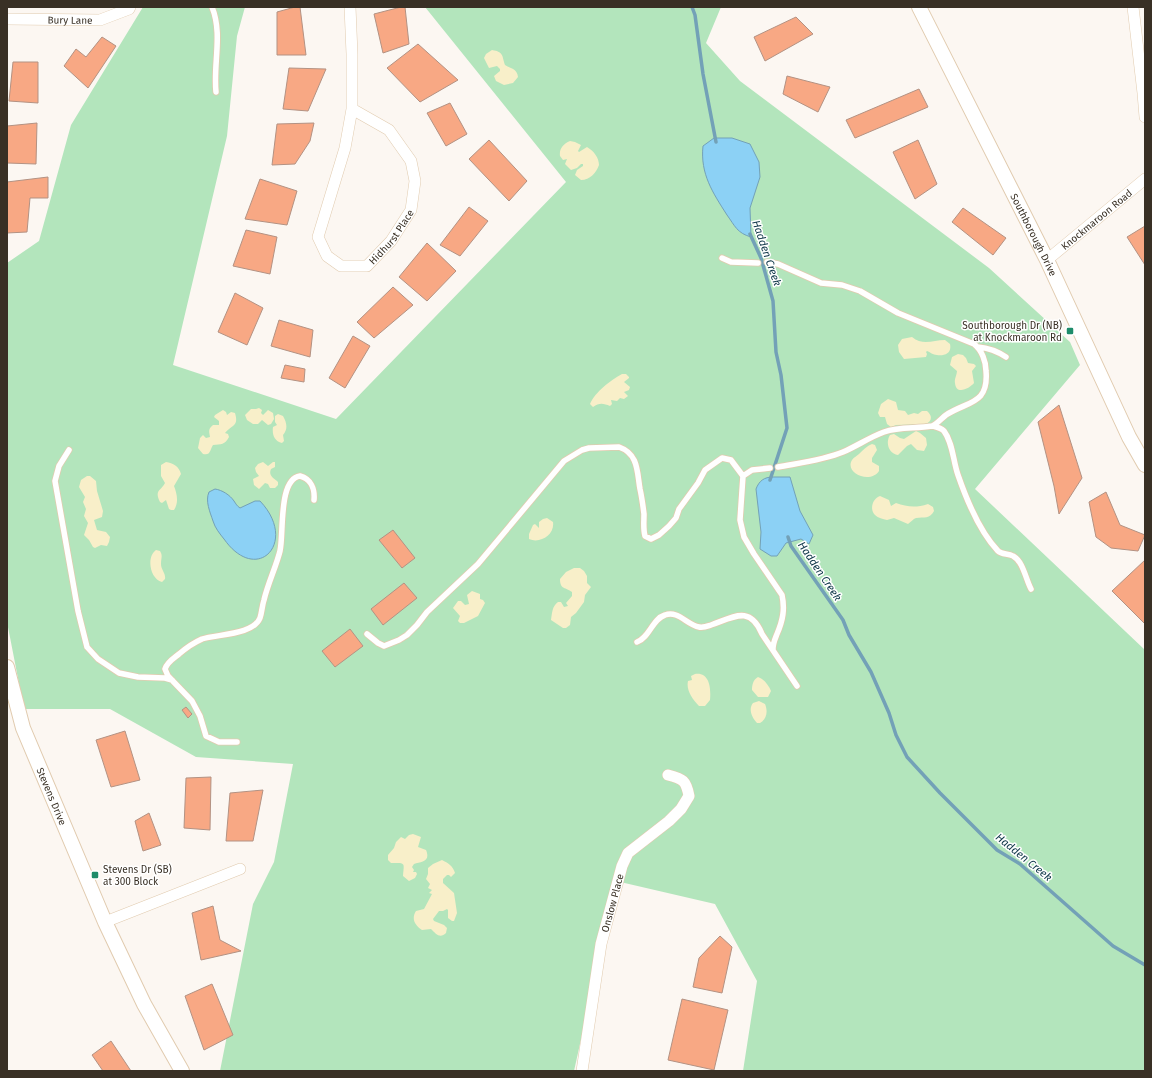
<svg xmlns="http://www.w3.org/2000/svg" width="1152" height="1078" viewBox="0 0 1152 1078" font-family="'Fira Sans',sans-serif">
<style>
.green{fill:#b3e5bc}
.sand{fill:#f8efc9}
.water{fill:#8cd1f5;stroke:#73a1b7}
.lines{fill:none;stroke-linecap:round;stroke-linejoin:round}
.stream{stroke:#73a1b7;stroke-width:3.5}
.building{fill:#f8a884;stroke:#b39283}
.service-casing{stroke:#e1cbaf;stroke-width:7}
.minor-casing{stroke:#e1cbaf;stroke-width:12}
.tertiary-casing{stroke:#e1cbaf;stroke-width:16}
.service{stroke:#fff;stroke-width:5.5}
.minor{stroke:#fff;stroke-width:11}
.tertiary{stroke:#fff;stroke-width:14}
.poi-dot{fill:#1e8c6b;stroke:#fff;stroke-width:1.5}
.labels{text-anchor:middle;stroke-width:3;stroke-linejoin:round;paint-order:stroke}
.street-label{font-size:10px;fill:#393025;stroke:#fff}
.poi-label{font-size:10px;fill:#393025;stroke:#fff;text-anchor:end}
.water-label{font-size:11px;font-style:italic;fill:#0b3446;stroke:#fff}
</style>
<rect width="100%" height="100%" fill="#fcf7f2"/>
<path class="green" d="M143,7H245L237,36L227,136L173,365L336,419L566,182L425,7H721L706,43L740,81L989,268L1070,342L1080,365L975,489L1145,650V1071H743L757,981L715,904L616,881L574,1071H220L253,904L274,862L293,764L196,757L110,709H24L7,622V263L39,241L71,125Z"/>
<path class="sand" d="M492,50C504,52 502,56 505,65C511,69 517,68 518,77L513,83L504,85L496,81L494,76L500,71V69L497,66L489,68L484,58L486,54Z
M570,141L575,142L581,145L578,151L579,152L587,147C594,151 599,158 599,165C596,173 590,180 581,180L575,175L577,170L583,166V164H581L577,168L571,170L565,164L567,159L563,160L560,156C559,149 563,144 570,141Z
M912,337C923,346 933,340 945,340L950,344C952,353 945,356 937,355C933,355 930,352 927,351L926,352L927,354L926,357L904,359L899,352L898,345L902,339Z
M958,354L963,355L966,358L968,363L974,364L976,366L972,371L974,383C970,388 956,396 955,383C954,379 957,375 957,371L950,365L952,357Z
M622,374H626L629,377V378L624,382L630,387L629,390L624,392L628,396L624,399L620,398L617,401L611,400L612,404L610,406C604,404 600,402 593,407L590,404C595,392 611,380 622,374Z
M888,399L896,402L898,410L905,411L908,415L914,413L918,414L922,411H927C933,416 932,422 925,424L896,425L891,427L887,424L885,417H880L878,413L881,404Z
M259,408L262,410L261,413L263,415L268,410L273,413L274,419L271,424L268,425L262,420L258,424H253L247,420L245,415L251,409H256Z
M223,410L226,412L227,415L231,412L235,413C239,427 232,424 225,433L228,434L229,437C225,445 221,444 213,445C210,449 211,456 203,454L198,448L200,438L203,435L206,438L210,437C209,431 208,429 213,425H219V421L214,417L215,415Z
M278,414L283,416C287,423 288,429 283,435L284,441L282,443C274,441 272,434 273,427L277,425L275,422V416Z
M916,431L920,433L926,438L927,445L924,451L917,450L911,444L907,446L898,455C889,454 885,443 890,435L894,434L900,438L904,439Z
M872,444L875,445L877,450L872,458V462L879,466V471C871,484 844,474 852,460C854,457 857,456 859,454C863,450 867,446 872,444Z
M166,462C173,463 179,466 181,474L174,486C177,494 179,502 174,510H171L169,509L166,500L162,503L160,502C154,490 161,491 165,483L161,476V465Z
M263,462L268,466L273,462H275V467L271,469C268,476 274,478 278,482V485L275,488H270L268,484L265,483L259,489L254,485L253,479L259,476L256,472L255,468L258,464Z
M87,476H90L96,481L97,491L103,511L102,517L94,520L97,530L106,532L110,537L109,542L107,546L101,545L95,548L93,547L89,540L84,535L88,523L84,516L86,509L83,502L85,497L79,487L81,480Z
M880,496L889,500L891,506L896,503C907,507 916,508 928,504L933,507L934,511C930,519 924,517 916,518C913,519 911,522 908,524L894,518L887,520C883,519 878,518 875,515C869,509 873,498 880,496Z
M547,518L553,522C555,535 540,544 529,539V534L533,525L535,524L539,528V522L543,519Z
M156,550L160,551C163,556 161,558 161,564C161,570 166,573 165,579L162,582C150,579 146,557 156,550Z
M574,568H580L584,571L587,576V583L591,587L585,595L584,602L576,613L571,617L570,625L566,628H563L551,620C552,614 552,606 558,602H561L564,607L568,606L566,603L572,596V592C566,587 560,590 560,579L566,572Z
M472,591L480,594V599L483,600L485,603L478,616L464,623H460L458,621L460,616L453,608L458,601H461L465,605L469,604L467,595Z
M695,674C710,672 711,689 710,700L705,706H699C692,699 686,690 688,681L692,680L691,676Z
M758,677C764,679 769,686 771,691L768,697H758L752,690C752,685 753,680 758,677Z
M759,701L765,704C768,711 767,719 760,723H757C752,718 748,709 753,703Z
M413,834L421,837L418,847L426,850C431,862 421,862 414,864L412,867L414,870L413,872H416L417,874L415,878L409,881L403,876C404,862 406,863 391,863L388,860V855L394,848L396,842L401,837L405,839L409,835Z
M442,860C448,863 453,866 455,873L451,877L449,875H447L443,879V883L454,893L457,913L454,921H452L448,918V910L447,909L443,911H439L433,919L434,921L444,925L447,928L446,933C440,939 436,934 431,929L422,930C415,925 411,919 416,911L424,909L432,894L429,893L432,890L428,888L430,884L426,879L428,874V868L433,864Z"/>
<path class="water" d="M714,138H732L750,144L759,162L760,177L750,208L751,237C737,233 735,226 727,215C713,193 700,174 703,146Z
M773,477H790L800,511L813,535L809,544L801,539L786,543L777,556H771L760,549L761,532L756,489C759,481 764,477 773,477Z
M215,489C222,490 230,495 234,501C236,504 237,506 240,508L255,501H260C299,542 257,586 224,539C220,534 215,528 213,521C210,512 205,501 209,492Z"/>
<g class="lines">
<path class="stream" d="M692,7L695,15L703,74L716,142
M750,234L761,258L773,301L776,352L781,375L787,428L770,480
M788,537L791,546L843,620L849,635L871,672L889,713L896,735L907,757L940,793L997,850L1020,864L1113,946L1145,965"/>
</g>
<path class="building" d="M295,7H300L306,55H277V12Z
M401,7H405L409,44L383,53L374,14Z
M796,17L813,34L765,61L754,37Z
M102,37L116,46L88,88L64,66L76,49L86,57Z
M418,44L458,80L420,102L387,68Z
M13,62H38V103L9,101Z
M289,68L326,69L308,111L283,109Z
M787,76L830,87L818,112L783,94Z
M919,89L928,107L855,138L846,120Z
M450,103L467,134L446,146L427,113Z
M37,123L36,164L7,163V126Z
M314,123L310,141L295,164L272,165L277,124Z
M489,140L527,181L509,201L469,159Z
M918,140L937,184L915,199L893,152Z
M48,177V198H30L27,232L7,233V182Z
M260,179L297,191L287,225L245,219Z
M469,207L488,221L460,256L440,245Z
M963,208L1006,238L993,255L952,222Z
M1145,226V265L1127,237Z
M246,230L277,237L270,274L233,266Z
M427,243L456,271L427,301L399,277Z
M393,287L413,305L374,338L357,322Z
M235,293L263,308L247,345L218,332Z
M279,320L313,330L310,357L271,346Z
M353,336L370,346L345,388L329,378Z
M285,365L305,369L304,382L281,378Z
M1059,405L1082,478L1059,514L1054,486L1038,422Z
M1106,492L1120,525L1145,535L1138,551L1111,548L1096,537L1089,502Z
M393,530L415,558L402,568L379,540Z
M1145,560V624L1112,591Z
M404,583L417,598L383,625L371,609Z
M350,629L363,646L335,667L322,651Z
M186,707L192,714L188,718L182,710Z
M125,731L140,780L111,787L96,740Z
M211,777L210,830L184,828L186,778Z
M263,790L253,841H226L230,793Z
M149,813L161,845L143,851L135,821Z
M213,906L220,940L241,951L201,960L192,913Z
M720,936L732,947L722,993L693,987L699,958Z
M212,984L233,1035L204,1050L185,996Z
M682,999L728,1010L714,1070L668,1060Z
M111,1041L131,1071H103L92,1055Z"/>
<g class="lines">
<g class="service-casing">
<path id="service" d="M212,7C223,34 213,64 216,92
M722,258L731,262L758,263
M767,262L778,264L821,283L842,285L860,291L898,313L974,344C982,350 986,362 986,371C989,405 967,401 946,415C942,418 936,425 932,426C916,429 900,426 884,432C870,437 857,446 843,452C824,460 799,463 778,467
M978,347C989,348 997,351 1006,357
M933,426C937,427 941,428 944,431C953,443 953,461 958,475C967,501 979,531 998,551C1002,555 1008,553 1013,556C1023,561 1026,580 1031,589
M69,450L59,466L55,481L78,611L87,647L98,659L119,673L138,677L165,678L172,680
M743,476L752,470L770,468
M367,634L378,643L384,646L399,640L407,635L417,625L427,612L478,564L564,461L582,450L589,448L619,447C639,454 637,473 640,489C642,498 643,506 644,514C644,522 643,529 645,536L651,539L659,535L669,526L676,518L679,509L698,483L705,470L722,458L731,460L743,476L740,520L744,537L754,554L782,595C785,609 783,620 777,634C775,639 773,643 773,649
M637,642C650,637 652,619 665,615C678,610 687,625 699,627C703,628 708,626 711,625C734,617 750,605 762,634L797,686
M237,742H219L206,736L200,716L192,701L168,676L165,669C167,662 174,658 179,654C186,648 193,643 202,639C218,634 253,635 260,618C262,612 262,606 264,600C268,583 276,567 280,551C284,534 278,479 300,476C311,479 315,489 314,500"/>
</g>
<g class="minor-casing">
<g id="minor">
<path id="s1" d="M350,7L352,54V109L345,148L318,237L327,256L341,266H367L391,241L411,210L415,181L411,161L389,130L352,109"/>
<path d="M1133,7L1143,93L1145,117"/>
<path id="s2" d="M7,19L100,20L129,9L130,7"/>
<path id="s3" d="M1047,260L1145,179"/>
<path d="M105,922L240,869"/>
<path id="s4" d="M582,1071L601,944L622,866L628,853L669,821L681,809L689,796C686,780 683,779 668,775"/>
</g>
</g>
<g class="tertiary-casing">
<g id="tertiary">
<path id="s5" d="M919,7L1047,260L1129,437L1145,465"/>
<path id="s6" d="M7,667L23,728L105,922L144,1004L182,1071"/>
</g>
</g>
<use href="#service" class="service"/>
<use href="#minor" class="minor"/>
<use href="#tertiary" class="tertiary"/>
</g>
<g class="poi-dot">
<rect x="1066" y="327" width="8" height="8" rx="2"/>
<rect x="91" y="871" width="8" height="8" rx="2"/>
</g>
<g class="labels">
<g class="street-label">
<text dy="4" stroke="none"><textPath href="#s2" startOffset="63">Bury Lane</textPath></text>
<text dy="4" stroke="none"><textPath href="#s3" startOffset="64">Knockmaroon Road</textPath></text>
<text dy="4" stroke="none"><textPath href="#s5" startOffset="255">Southborough Drive</textPath></text>
<text dy="4" stroke="none"><textPath href="#s1" startOffset="337">Hidhurst Place</textPath></text>
<text dy="4" stroke="none"><textPath href="#s6" startOffset="137">Stevens Drive</textPath></text>
<text dy="4" stroke="none"><textPath href="#s4" startOffset="171">Onslow Place</textPath></text>
</g>
<g class="poi-label">
<text x="1062" y="329">Southborough Dr (NB)<tspan x="1062" dy="12">at Knockmaroon Rd</tspan></text>
<text x="103" y="873" text-anchor="start">Stevens Dr (SB)<tspan x="103" dy="12">at 300 Block</tspan></text>
</g>
<g class="water-label">
<text transform="translate(767 253) rotate(71)" y="4">Hadden Creek</text>
<text transform="translate(820 571) rotate(56)" y="4">Hadden Creek</text>
<text transform="translate(1024 857) rotate(39)" y="4">Hadden Creek</text>
</g>
</g>
<rect width="1152" height="1078" fill="none" stroke="#393025" stroke-width="16"/>
</svg>
